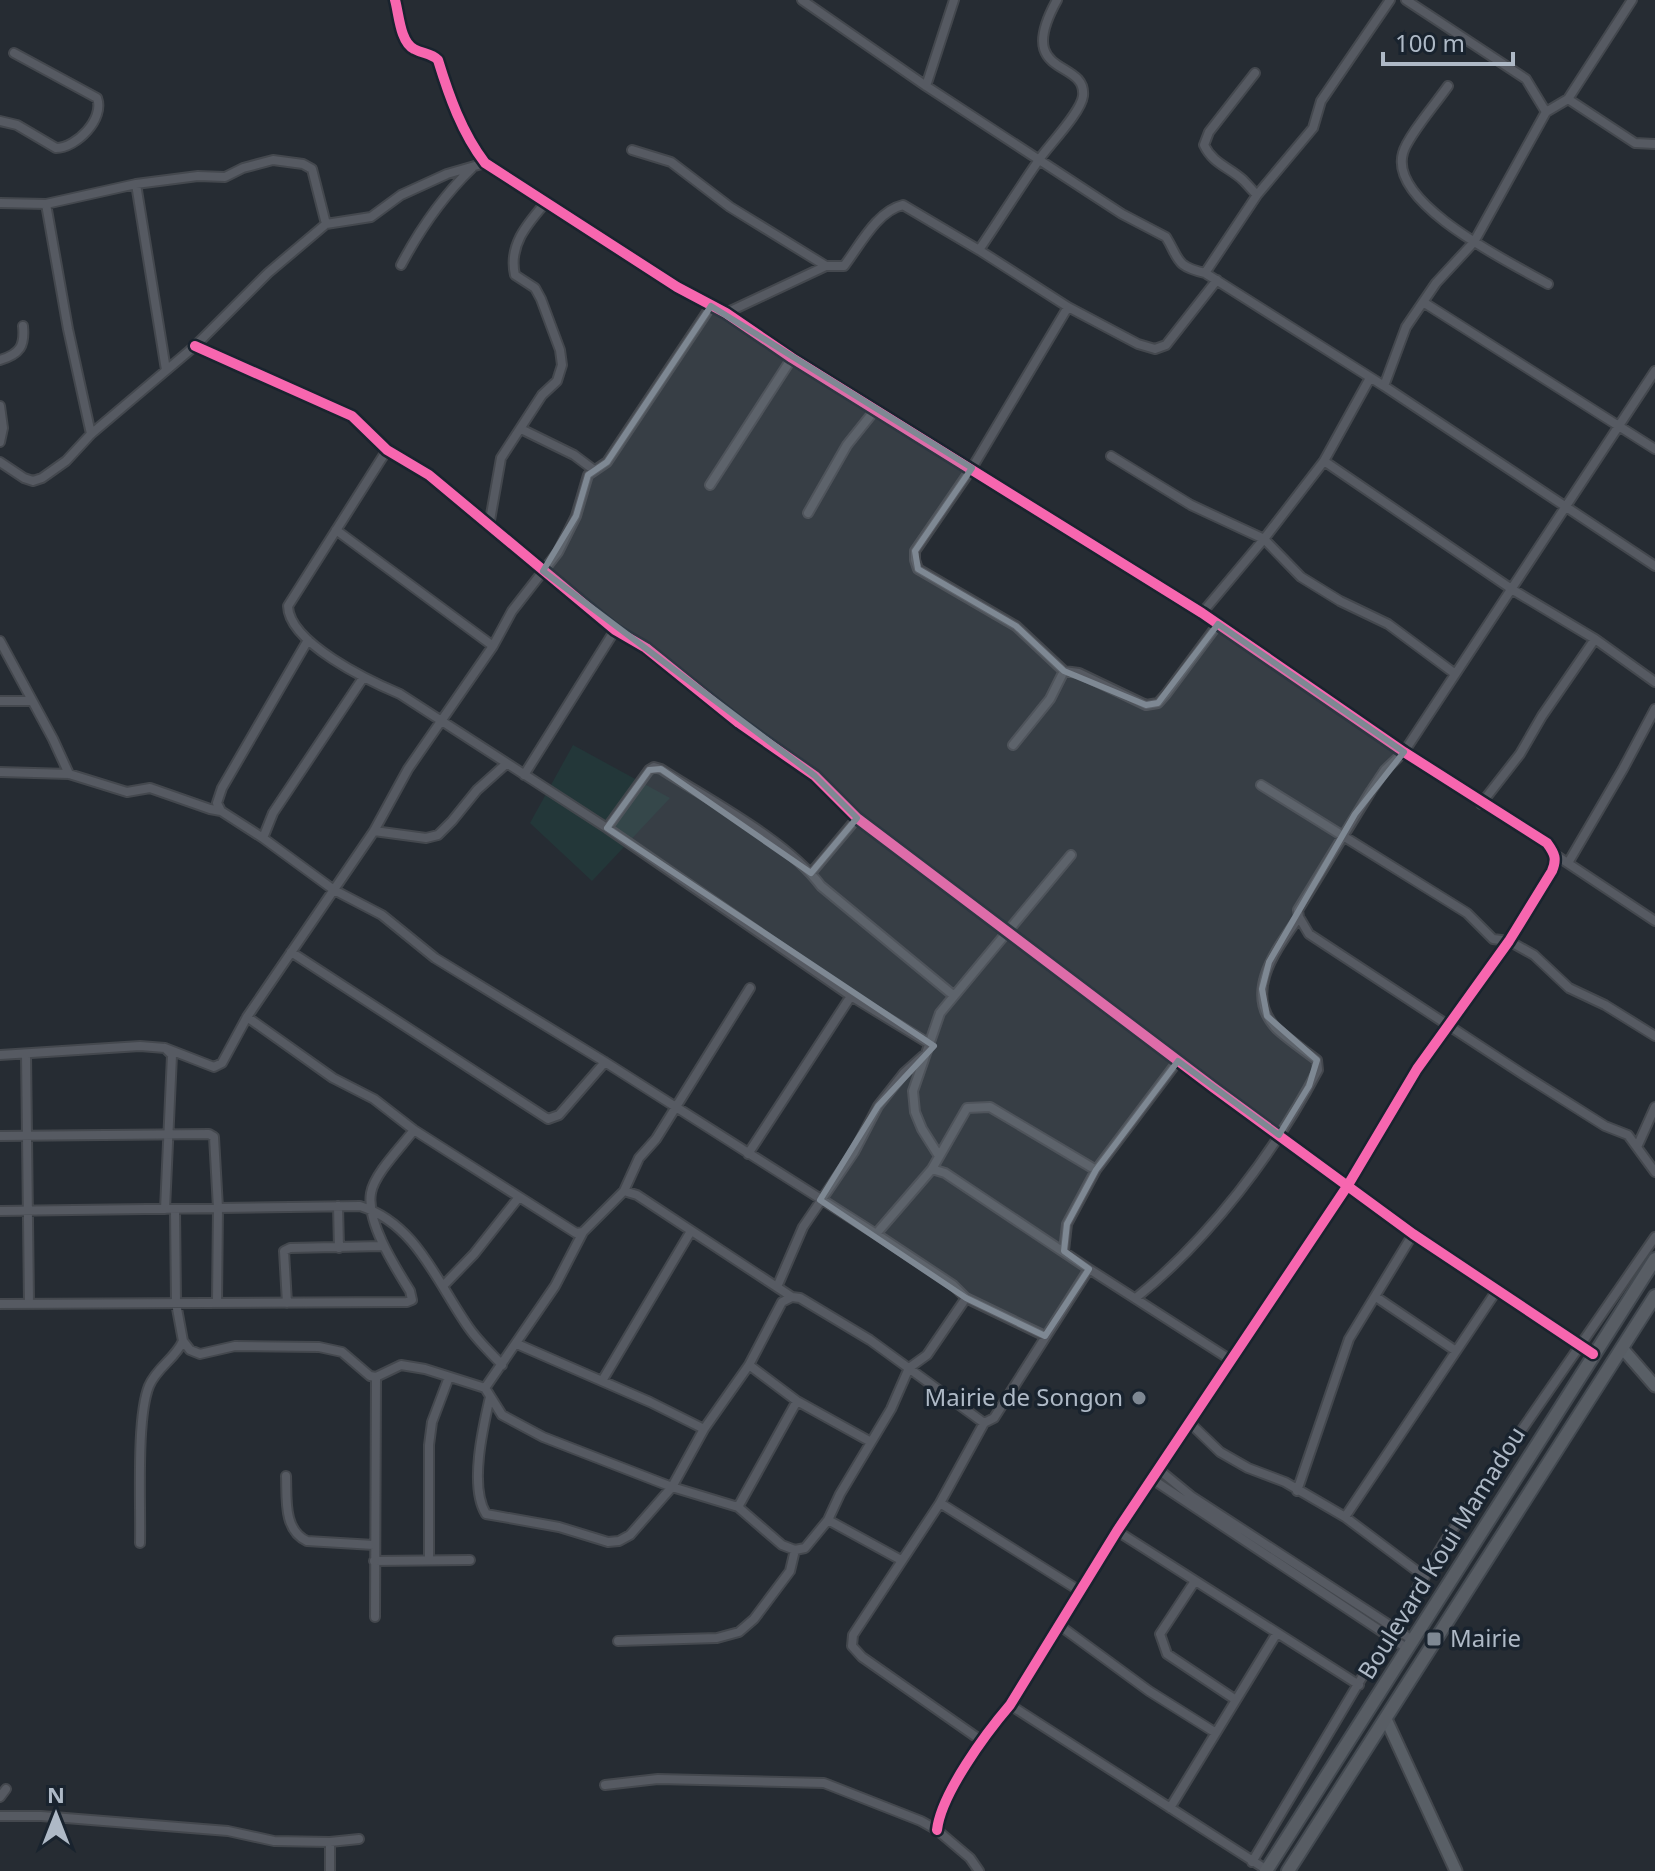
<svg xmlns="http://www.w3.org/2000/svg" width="1655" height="1871" viewBox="0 0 1655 1871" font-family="'Noto Sans',sans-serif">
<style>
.green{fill:#233739}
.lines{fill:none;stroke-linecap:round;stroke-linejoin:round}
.street-casing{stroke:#44484e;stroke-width:12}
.secondary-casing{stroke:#44484e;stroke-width:15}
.primary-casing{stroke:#434950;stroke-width:16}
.street{stroke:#565a62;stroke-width:8}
.secondary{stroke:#595f66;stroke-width:11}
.primary{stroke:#585d64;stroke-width:12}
.cycleway-casing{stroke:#19232e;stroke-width:15}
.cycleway{stroke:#f766af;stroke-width:10}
.marked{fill:#7e8893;fill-opacity:0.2;stroke:#7e8893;stroke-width:6;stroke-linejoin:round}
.poi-dot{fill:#7e8893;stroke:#19232e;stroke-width:3}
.labels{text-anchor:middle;stroke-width:7;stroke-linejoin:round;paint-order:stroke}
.poi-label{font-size:24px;fill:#aeb9c6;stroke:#19232e;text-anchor:end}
.street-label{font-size:24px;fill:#aeb9c6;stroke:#19232e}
</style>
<rect width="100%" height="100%" fill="#262c33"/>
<path class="green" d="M573,745L670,798L592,881L530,823Z"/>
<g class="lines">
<g class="street-casing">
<path id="street" d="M395,0C399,14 400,42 414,49C423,54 431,53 438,60C449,96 462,133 485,163L677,287L726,313L792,358L1202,613L1404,752L1547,843C1555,854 1557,859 1552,871L1509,941L1417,1069L1348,1185L1117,1531L1010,1705C986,1733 941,1794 937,1830
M802,0L926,86L1122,214L1166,237C1180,260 1175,266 1205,273L1384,386L1655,566
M1406,0L1526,79L1546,112
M1255,73L1209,132L1204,145C1213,164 1229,167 1243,180C1248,185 1252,190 1257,195
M926,86L954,0
M1448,86C1437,102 1407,137 1403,153C1388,204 1511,263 1548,284
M1568,99L1632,0
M0,121L17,125L56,148C76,148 105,119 97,98L14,53
M632,150L671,162L730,207L826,266H844C860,245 877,211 903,205L979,250C1000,219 1020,187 1041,157C1051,143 1081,112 1083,96C1087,58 1013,79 1057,0
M136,184L166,370
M0,203L46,204L136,184L198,176L225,177L243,168L273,160L303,164L312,169L326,224
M46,204L68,329L91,434
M979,250L1068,307L1138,344L1155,349L1166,345L1217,280
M401,265C420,229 442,197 472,168
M1205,273L1257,195L1313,128L1321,101L1390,0
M1423,302L1655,449
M1068,307L972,468L915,551V560L918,569L1016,626L1064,671L1079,673L1146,705L1158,703L1166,694L1218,624
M726,313L826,266
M195,346L352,416L387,450L429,475L615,630L646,648L739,723L815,776L857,818L1214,1088L1413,1234L1593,1354
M0,360C20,354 25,346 23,326
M1655,371L1404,752L1385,770L1371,791L1298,910L1299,917L1309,934L1524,1075L1605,1126L1628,1135L1655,1172
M1384,386L1406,327L1436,283L1474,242L1546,112L1568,99L1635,143L1655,144
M0,406L3,428L0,442
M521,429L574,455L594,470
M387,450L288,606C289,643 369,681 400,694L607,828L851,996L928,1043
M1111,456L1191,505L1264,539L1301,577L1340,601L1388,624L1454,673
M1324,461L1370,378
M0,462L24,478L33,481L42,478L66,461L91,434L195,346L268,273L326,224L371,217L401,195L447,174L485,163
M710,485L792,358
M808,513L847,445L875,410
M489,526L501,458L542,395L557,381L562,365L560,350L541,299L535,288L515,275C508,245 528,223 546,202
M336,530L493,646
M1202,613L1264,539L1324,461L1513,590L1595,639L1655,682
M308,640L222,788L217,803L221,811L263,838L334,890L382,915L435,958L605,1062L876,1234L932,1169L945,1173L1089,1269
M0,641L53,739L69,774
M0,701H32
M1013,745L1050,699L1064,671
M0,772L69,774L127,792L150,788L210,809L221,811
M524,775L615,630
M1261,785L1467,913L1493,939L1509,941L1534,955L1569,988L1605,1005L1655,1036
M1481,804L1520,754L1542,716L1595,639
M607,828L649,770L654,767L661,769C709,800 788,841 821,886L953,995
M374,831L426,838L438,835L452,821L477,790L506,764
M263,838L273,813L363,678
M1554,854L1655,921
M1568,863L1623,769L1655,709
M811,873L857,818
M291,952L548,1119L559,1115L605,1062
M247,1017L374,831L408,769L493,646L512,611L558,552L576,516L588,475L607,462L711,306
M165,1048L214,1067L222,1063L247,1017L333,1078L374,1099L414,1130L576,1233L583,1232L624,1191L637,1195L792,1297
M26,1054L29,1303
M0,1055L140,1046L165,1048L172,1055L165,1209
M0,1136L209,1134L214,1137L218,1208L217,1302
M1637,1147L1655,1107
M748,1154L851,996
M939,1156L922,1129L915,1112L913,1091L940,1013L1071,855
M932,1169L967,1108L990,1107L1096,1170
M624,1191L639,1158L656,1139L750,988
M338,1206L339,1248
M175,1209L176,1303L183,1341L190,1350L200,1354L235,1346L319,1347L342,1352L370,1376L376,1377L401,1365L425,1369L485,1388L502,1415L543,1437L672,1487L738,1507L782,1545L795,1550L805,1548L828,1520L840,1494L891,1409L909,1368L927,1355L966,1298
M0,1211L360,1206C417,1224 437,1283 469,1328C478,1341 491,1353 502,1365
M876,1234L953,1285L966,1298L1045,1336
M1064,1251L1067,1224L1096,1170L1178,1061
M444,1285L474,1254L519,1197
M777,1287L803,1227L854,1152L878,1106L904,1073L923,1056
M1137,1297C1209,1239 1275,1152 1318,1070L1317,1060C1304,1050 1289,1040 1277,1029C1242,993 1277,949 1299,917
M1376,1297L1456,1351
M287,1303L284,1251L290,1248L382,1246
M0,1304L407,1302L412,1300L410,1291C395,1267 366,1222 371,1193C374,1174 402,1146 414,1130
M517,1344L650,1402L704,1429
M749,1365L797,1401L871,1442
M602,1381L691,1231
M485,1388L555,1286L583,1232
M490,1397C483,1427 469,1487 486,1514L559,1527L608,1542L619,1541L630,1535L672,1487L704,1429L749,1365L782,1302L792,1297L800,1298L870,1340L984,1423L994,1418L1089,1269L1231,1360
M984,1423L940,1503L1080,1591
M1190,1423L1220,1452L1248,1468L1285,1482L1345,1517L1425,1577
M1158,1469L1191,1496L1414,1641
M286,1476C287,1498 283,1530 307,1541L374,1545
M1152,1479L1408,1649
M1297,1491L1349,1339L1413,1234
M940,1503L853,1635L852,1646L862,1657L982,1741
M738,1507L797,1401
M1345,1517L1497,1290
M828,1520L901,1560
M1117,1531L1359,1685
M140,1543C141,1505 136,1418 149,1386C157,1367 175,1359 183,1341
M429,1560V1445L432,1422L449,1377
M374,1561L470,1560
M1195,1581L1160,1634L1167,1654L1236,1700
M375,1617L376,1377
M1059,1625L1149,1691L1216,1733
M618,1641L717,1638L739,1632L754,1619L790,1571L795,1550
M1010,1705L1267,1870
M605,1785L658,1779L824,1783L921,1821L937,1830L970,1858L979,1871
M0,1797L6,1789
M1170,1808L1277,1633
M0,1816H41L228,1831L274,1841L330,1842L359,1839
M330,1842V1871
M1252,1862L1364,1674L1398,1631L1419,1584L1445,1541L1655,1237"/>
</g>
<g class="secondary-casing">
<path id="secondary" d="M1622,1348L1655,1386
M1386,1719L1456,1871"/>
</g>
<g class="primary-casing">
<path id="primary" d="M1266,1871L1655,1259
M1288,1871L1655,1296"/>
</g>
<use href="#street" class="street"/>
<use href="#secondary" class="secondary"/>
<use href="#primary" class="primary"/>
<g class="cycleway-casing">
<path id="cycleway" d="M395,0C399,14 400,42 414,49C423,54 431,53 438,60C449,96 462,133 485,163L677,287L726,313L792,358L1202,613L1404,752L1547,843C1555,854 1557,859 1552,871L1509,941L1417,1069L1348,1185L1117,1531L1010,1705C986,1733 941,1794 937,1830
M195,346L352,416L387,450L429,475L615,630L646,648L739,723L815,776L857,818L1214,1088L1413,1234L1593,1354"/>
</g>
<use href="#cycleway" class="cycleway"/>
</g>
<path class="marked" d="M711,306L972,468L915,551L918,569L1016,626L1064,671L1146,705L1158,703L1218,624L1404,752L1355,814L1269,962L1262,989L1267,1016L1317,1060L1309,1086L1279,1135L1178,1061L1096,1170L1067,1224L1064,1251L1089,1269L1045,1336L966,1298L820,1200L878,1106L934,1046L607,828L649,770L661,769L811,873L857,818L815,776L543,571L576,516L588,475L607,462Z"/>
<g class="poi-dot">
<circle cx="1139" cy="1398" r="8"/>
<rect x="1426" y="1631" width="16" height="16" rx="4"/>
</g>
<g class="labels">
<g class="poi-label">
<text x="1123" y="1406">Mairie de Songon</text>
<text x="1450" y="1647" text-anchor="start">Mairie</text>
</g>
<g class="street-label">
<text transform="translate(1442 1553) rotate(-58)" y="8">Boulevard Koui Mamadou</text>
</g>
</g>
<g transform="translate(56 1815)" stroke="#19232e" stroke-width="6" paint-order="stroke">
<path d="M0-6L14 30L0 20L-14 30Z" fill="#aeb9c6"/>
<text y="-12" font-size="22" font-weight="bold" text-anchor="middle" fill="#aeb9c6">N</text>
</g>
<path d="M1383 52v12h130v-12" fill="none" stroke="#aeb9c6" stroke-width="4"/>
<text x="1395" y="52" font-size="24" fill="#aeb9c6" stroke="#19232e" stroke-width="6" paint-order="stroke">100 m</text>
</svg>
